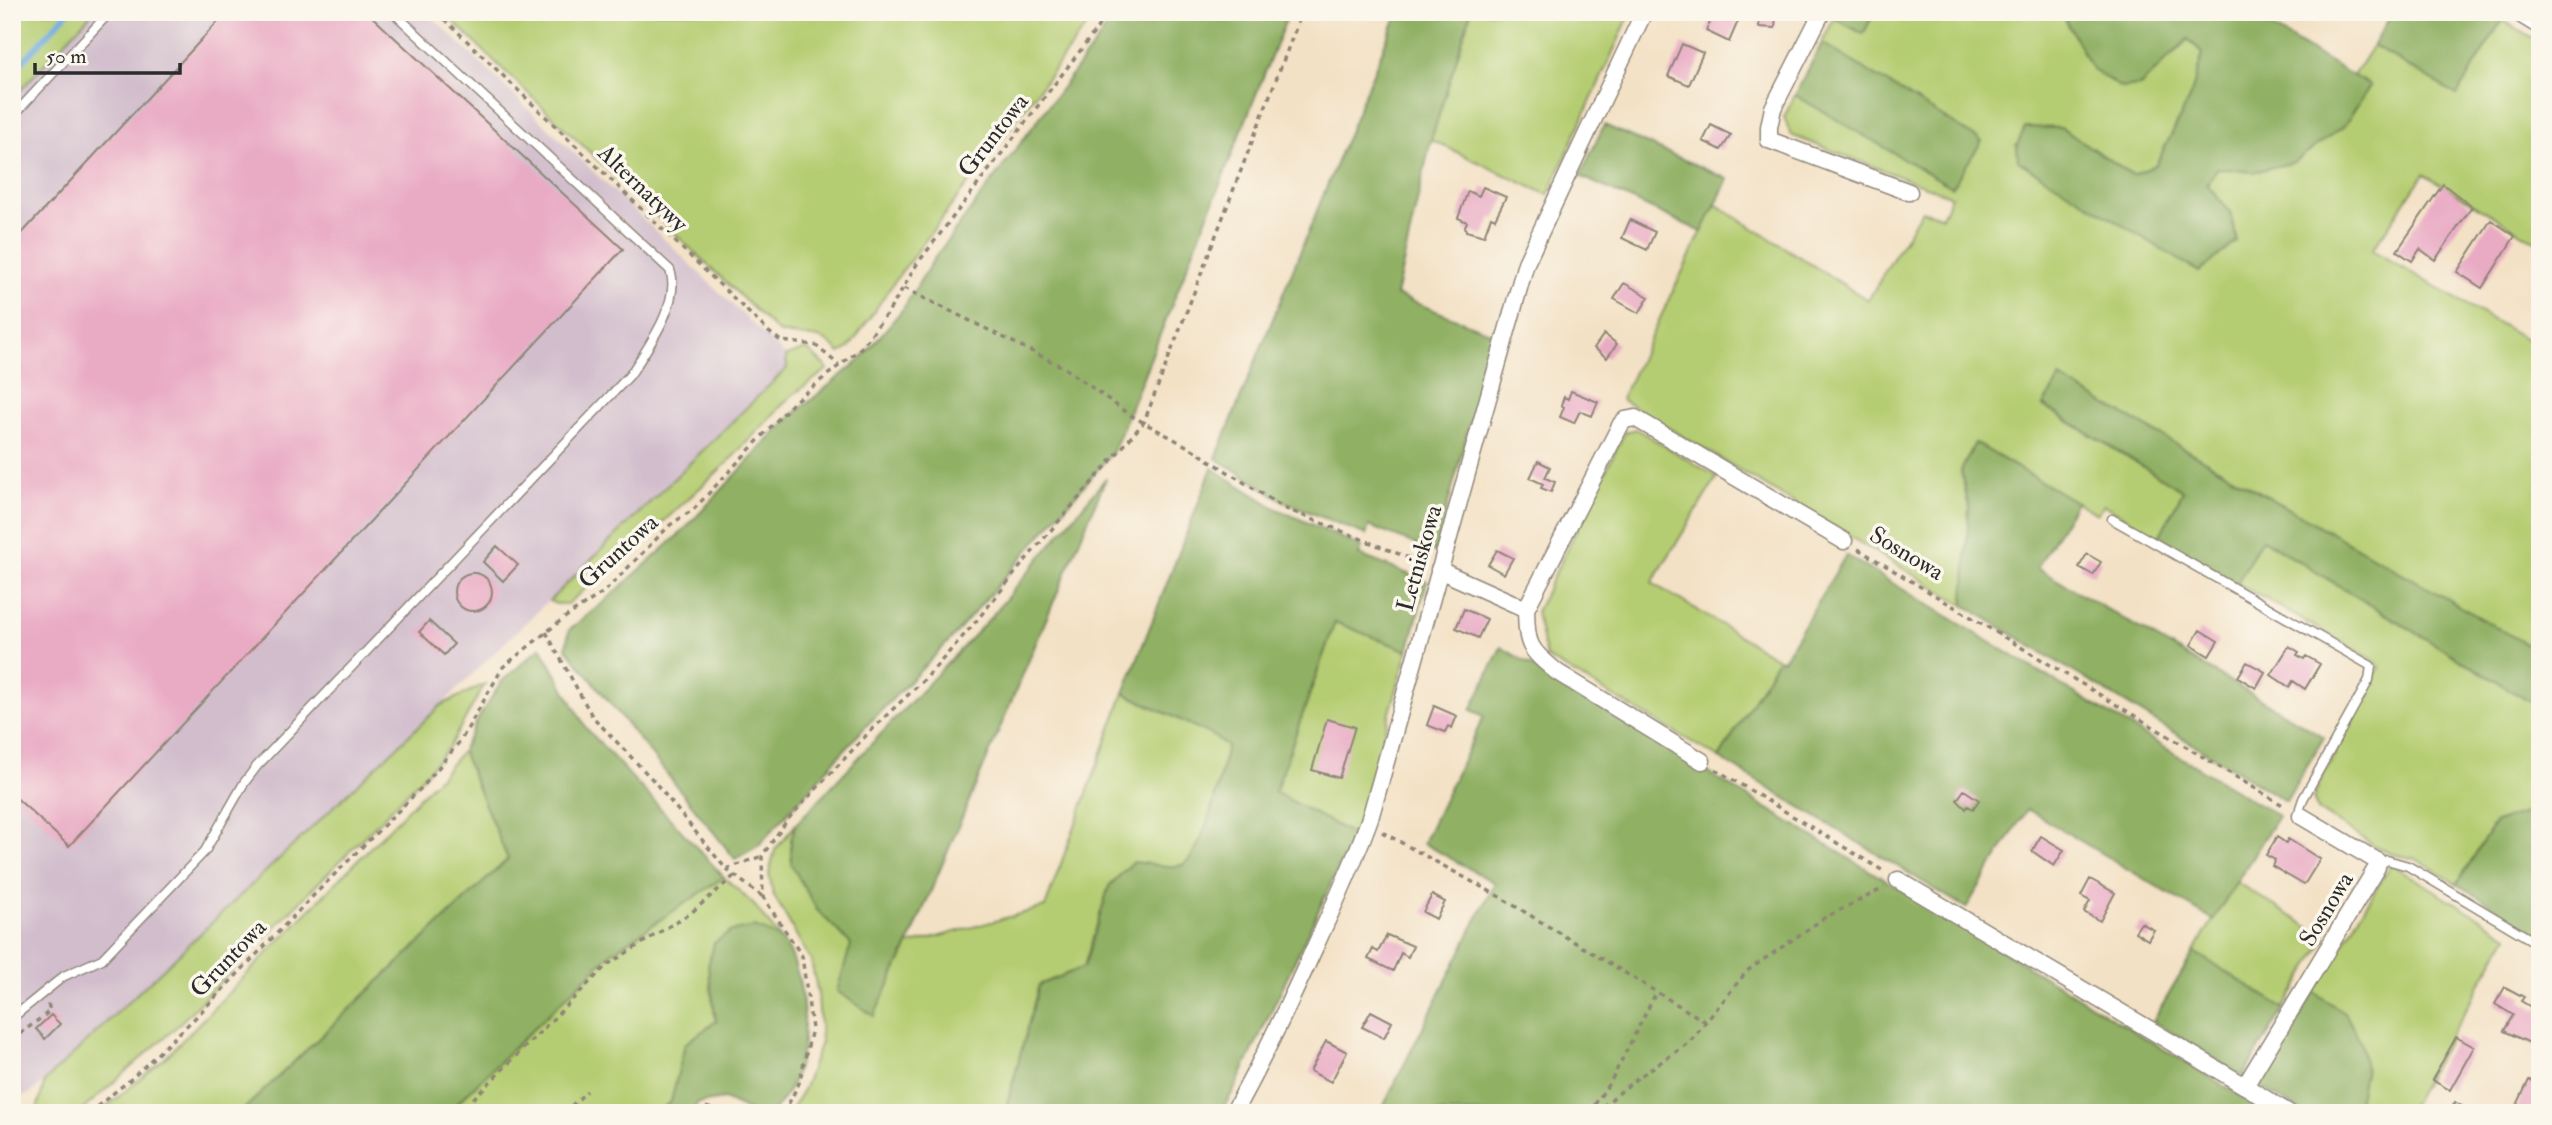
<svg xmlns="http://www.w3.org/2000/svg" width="2552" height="1125" viewBox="0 0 2552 1125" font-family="'IM FELL Double Pica',serif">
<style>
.industrial{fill:#d1bdcc}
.green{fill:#b5cd72;stroke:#707c4e;stroke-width:2}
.forest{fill:#90b064;stroke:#5e6e48;stroke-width:2}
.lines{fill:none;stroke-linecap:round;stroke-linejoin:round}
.stream{stroke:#6aa9dd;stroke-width:6}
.building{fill:#e9aac4}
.lane-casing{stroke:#8f8678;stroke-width:11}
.street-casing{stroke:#8f8678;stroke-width:19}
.path{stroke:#8f8678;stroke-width:3.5;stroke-dasharray:5 5;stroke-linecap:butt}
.lane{stroke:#fff;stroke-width:8}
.street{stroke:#fff;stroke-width:16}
.labels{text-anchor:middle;stroke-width:7;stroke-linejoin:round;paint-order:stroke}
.street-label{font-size:24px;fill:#2b2b2b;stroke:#fbf7ec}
</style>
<rect width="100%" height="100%" fill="#fbf7ec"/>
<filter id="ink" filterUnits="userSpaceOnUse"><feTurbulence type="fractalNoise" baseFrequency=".0143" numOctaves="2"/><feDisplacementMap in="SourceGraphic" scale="14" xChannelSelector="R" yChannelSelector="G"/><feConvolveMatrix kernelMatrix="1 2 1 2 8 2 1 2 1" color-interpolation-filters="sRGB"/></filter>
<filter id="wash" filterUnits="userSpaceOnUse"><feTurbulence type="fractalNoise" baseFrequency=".00686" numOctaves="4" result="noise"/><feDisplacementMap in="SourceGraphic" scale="28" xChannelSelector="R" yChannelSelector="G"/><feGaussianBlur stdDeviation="1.57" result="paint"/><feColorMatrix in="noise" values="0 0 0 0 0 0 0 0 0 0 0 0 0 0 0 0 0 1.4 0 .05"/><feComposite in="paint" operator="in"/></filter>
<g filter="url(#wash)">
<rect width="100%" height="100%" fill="#f3e1c5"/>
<path class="industrial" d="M93,12H427L786,356L787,368L441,705L45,1081L30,1094L12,1098V99Z"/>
<path class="green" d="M12,12H93L12,99Z
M443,12H1097L897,278L849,348L840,353C836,349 831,344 826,341C812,333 793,338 778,332Z
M1471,12H1631L1548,195L1431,140Z
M1875,12H2061L2093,70L2140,86L2188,39L2203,53L2190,98L2156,165L2133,175L2061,128L2017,145L2230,212L2207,185L2217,168L2253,172L2370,85L2353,76L2373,45L2457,95L2502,20L2540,42V244L2424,174L2372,250L2540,347V652L2060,378L2043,406L2183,491L2159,537L2104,505L2097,514L1975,443L1961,471L1969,508L1964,605L1621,399L1715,204L1868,300L1922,210L1942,217L1951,196L1791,135L1784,117L1795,95L1952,187L1981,141L1822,43L1834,18L1863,34Z
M807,349L828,369L790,397L728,462L637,546L567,604H556L549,601L787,368L786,356Z
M1636,429L1717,477L1652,583L1778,659L1719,758L1546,657L1536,612L1625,432Z
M2262,539L2540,708V814L2525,813L2495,822L2457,884L2416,859L2392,854L2375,846L2318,810L2313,799L2321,780L2380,667L2372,659L2237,583Z
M1335,622L1408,651L1354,835L1275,793Z
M485,684L449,747L419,781L174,1029L79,1113H36L45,1081L441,705Z
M1124,693L1214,736L1227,746C1221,770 1204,857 1182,865C1172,869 1145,863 1133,862L1109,886L1084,967L1039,985L1007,1104L1010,1113H790L804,1088L821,1042L818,994L811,961L773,894L769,874L775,850L796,824L791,840L817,910L851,944L874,1015L908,945L1045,907Z
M462,751L508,859L240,1113H99L165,1058L444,772Z
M2391,864L2508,935L2407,1113H2356V1108L2314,992Z
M724,877L754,905L781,939L754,927L712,997L716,1022L685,1044L671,1102L655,1113H447L612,952Z
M2236,882L2326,938L2284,1008L2194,952Z"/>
<path class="forest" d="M1115,12H1289L1113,452L953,637L865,727L758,846L735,859L566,648L569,630L604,602L682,532L789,418L860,360L903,309L933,260L1100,37Z
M1398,12H1471L1431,140L1396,295L1494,334L1435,552L1369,526L1366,535L1287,503L1216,458Z
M1837,12H1875L1863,34L1834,18Z
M2061,12H2246L2370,86L2344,126L2294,162L2253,172L2217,168L2207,185L2230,212L2237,241L2199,272L2018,161L2017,145L2025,127L2061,128L2133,175L2156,165L2190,98L2203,53L2188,39L2140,86L2121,88L2093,70Z
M2393,12H2490L2502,20L2457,95L2373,45Z
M1822,43L1982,141L1952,187L1795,95Z
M1604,125L1728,179L1702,232L1580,176Z
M2060,378L2540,652V708L2262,539L2237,583L2159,537L2183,491L2043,405Z
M1975,443L2076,502L2037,568L2324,737L2286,801L1964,605L1969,508L1961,471Z
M1212,468L1277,509L1362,547L1359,555L1427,581L1408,651L1335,622L1275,792L1354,835L1234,1090L1220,1113H1010L1007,1104L1039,985L1084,967L1109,886L1133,862C1145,863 1173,869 1182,865C1204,857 1222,769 1227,746L1214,736L1124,693Z
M1106,478L908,945L874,1016L837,991L851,944L817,910L791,864V840L796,824L991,617Z
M1846,555L2278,816L2213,920L2027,809L1966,908L1719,758L1778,659L1783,660Z
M541,647L586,728L724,877L612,952L447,1113H240L508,859L462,751L479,717L502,681Z
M1501,647L2269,1113H1380L1495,883L1423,843L1484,716L1471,710Z
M2525,813L2540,814V935L2457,884L2495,822Z
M755,927C763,931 777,934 783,942C792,952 794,963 798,976C809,1022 807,1078 771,1113H754L724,1099L698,1103L690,1113H655L671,1102L685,1044L716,1021L708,966L714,943L732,931Z
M2194,952L2284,1008L2243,1076L2153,1021Z
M2314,992L2345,1013L2361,1042L2365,1069L2356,1113H2305L2259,1086Z"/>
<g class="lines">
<path class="stream" d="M12,73L68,12"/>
</g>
<g id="blocks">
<path class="building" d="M227,12H367L623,249L69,846L12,794V244Z
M1715,12H1742L1729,42L1706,31Z
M1760,14L1776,15L1775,28L1759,27Z
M1682,44L1703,53L1689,85L1668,76Z
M1711,125L1731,135L1721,150L1703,141Z
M2443,184L2472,207L2435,260L2420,249L2412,261L2397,251Z
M1483,187L1506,197L1495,219L1491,217L1484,236L1466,231L1465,226L1467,222L1458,218L1468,191L1479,196Z
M1630,220L1655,232L1647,250L1622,238Z
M2491,220L2515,236L2482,288L2457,272Z
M1624,283L1649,297L1639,313L1614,299Z
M1604,334L1617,344L1607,358L1594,348Z
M1571,391L1598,402L1592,416L1580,411L1574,423L1560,417L1564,407L1561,405L1564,397L1568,399Z
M1538,461L1550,467L1545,478L1555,482L1551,492L1541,488L1543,484L1530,478Z
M497,546L518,565L503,581L483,562Z
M1497,550L1513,558L1504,574L1488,565Z
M2087,554L2101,562L2093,575L2079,567Z
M454 592a19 19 0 1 1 38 0a19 19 0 1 1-38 0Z
M1464,609L1487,619L1478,638L1456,628Z
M429,621L454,644L444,655L419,632Z
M2200,630L2218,641L2209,656L2191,645Z
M2289,646L2299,652L2297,655L2304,659L2306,656L2320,664L2305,689L2293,681L2289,687L2271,675Z
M2247,662L2265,672L2256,688L2238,677Z
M1434,706L1457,716L1452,728L1448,726L1445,732L1427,725Z
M1327,719L1355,727L1339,778L1312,770Z
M1964,790L1979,800L1973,809L1968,806L1966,809L1957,800Z
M2041,836L2064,850L2054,866L2032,851Z
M2277,837L2286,843L2288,839L2320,859L2304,885L2272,866L2275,860L2266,855Z
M2090,879L2115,893L2100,921L2084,912L2090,901L2081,896Z
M1432,895L1445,902L1436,919L1423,912Z
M2141,923L2154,930L2148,940L2135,932Z
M1387,935L1413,946L1408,957L1401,953L1393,971L1368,959L1373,949L1378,952Z
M2505,987L2524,997L2521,1001L2536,1010L2537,1007L2540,1009V1039L2536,1046L2504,1031L2513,1015L2495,1004Z
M1371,1011L1392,1022L1384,1038L1362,1027Z
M51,1015L60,1024L45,1039L36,1029Z
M2456,1037L2474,1047L2450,1090L2432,1080Z
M1326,1041L1347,1052L1331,1082L1310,1071Z
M2529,1080L2540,1085V1101L2534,1113H2528L2516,1107Z
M2455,1102L2473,1113H2449Z"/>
</g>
</g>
<g filter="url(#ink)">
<use href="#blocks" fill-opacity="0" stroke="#8f8678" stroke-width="2"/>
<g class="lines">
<g class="lane-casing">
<path id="lane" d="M2509,12L2540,31
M12,117L110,12
M2112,519L2371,666L2369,680L2303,799L2300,808L2301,816
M2377,867L2387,860L2408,866L2540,945
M12,1018L64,976L102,959L205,851L244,783L257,766L630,375C647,349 682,301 670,270L393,12"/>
</g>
<g class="street-casing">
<path id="street" d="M1822,12L1773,108L1769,127V140L1909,192
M1439,570L1526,609
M1702,761L1557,672C1528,648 1527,646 1526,609L1621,424L1625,420L1635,418L1844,541
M1898,880L2245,1086L2377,867V861L2301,816
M2245,1086L2289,1113
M1233,1113C1263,1060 1289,1004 1314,949C1334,905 1355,861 1371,815L1526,263L1644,12"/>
</g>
<path class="path" d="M437,12L770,333L781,341L815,345L839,365
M904,288L1065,368L1130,415L1192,449L1284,508L1424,564
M1858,549L2286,807
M546,632L592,716L653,780L726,869L762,856
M1715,769L1885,872
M1382,832L1500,897L1706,1022
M726,869L763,897
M12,1040L50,1011L48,1004
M89,1113L131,1079L198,1015L313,896L425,784L461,740L503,667L564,618L605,591L670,525L694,509L795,401L861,348L893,305L917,264L1096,30L1106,12
M459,1113L607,965L692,912L734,876
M564,1113L587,1091
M698,1113L705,1107L730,1113
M784,1113L799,1083L812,1029L802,956L763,897L762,856L788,819L874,727L926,678L973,625L1028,557L1144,422L1302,12
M1589,1113L1612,1079L1656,993
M1595,1113L1636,1079L1689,1043L1747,971L1824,918L1884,888"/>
<use href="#lane" class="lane"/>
<use href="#street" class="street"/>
</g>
</g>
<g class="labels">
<g class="street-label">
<text transform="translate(993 135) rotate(-52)" y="8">Gruntowa</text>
<text transform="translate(643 188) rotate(44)" y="8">Alternatywy</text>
<text transform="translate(618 551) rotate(-42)" y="8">Gruntowa</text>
<text transform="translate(1907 553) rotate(31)" y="8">Sosnowa</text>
<text transform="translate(1419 558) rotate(-74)" y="8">Letniskowa</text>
<text transform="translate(2326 909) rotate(-59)" y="8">Sosnowa</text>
<text transform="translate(228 958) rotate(-46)" y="8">Gruntowa</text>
</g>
</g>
<rect width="2552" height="1125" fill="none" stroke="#fbf7ec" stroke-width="42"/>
<path d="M35 63v10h145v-10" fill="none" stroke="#2b2b2b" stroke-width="3.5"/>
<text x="46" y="63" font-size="21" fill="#2b2b2b" stroke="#fbf7ec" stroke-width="5" paint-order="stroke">50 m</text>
</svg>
